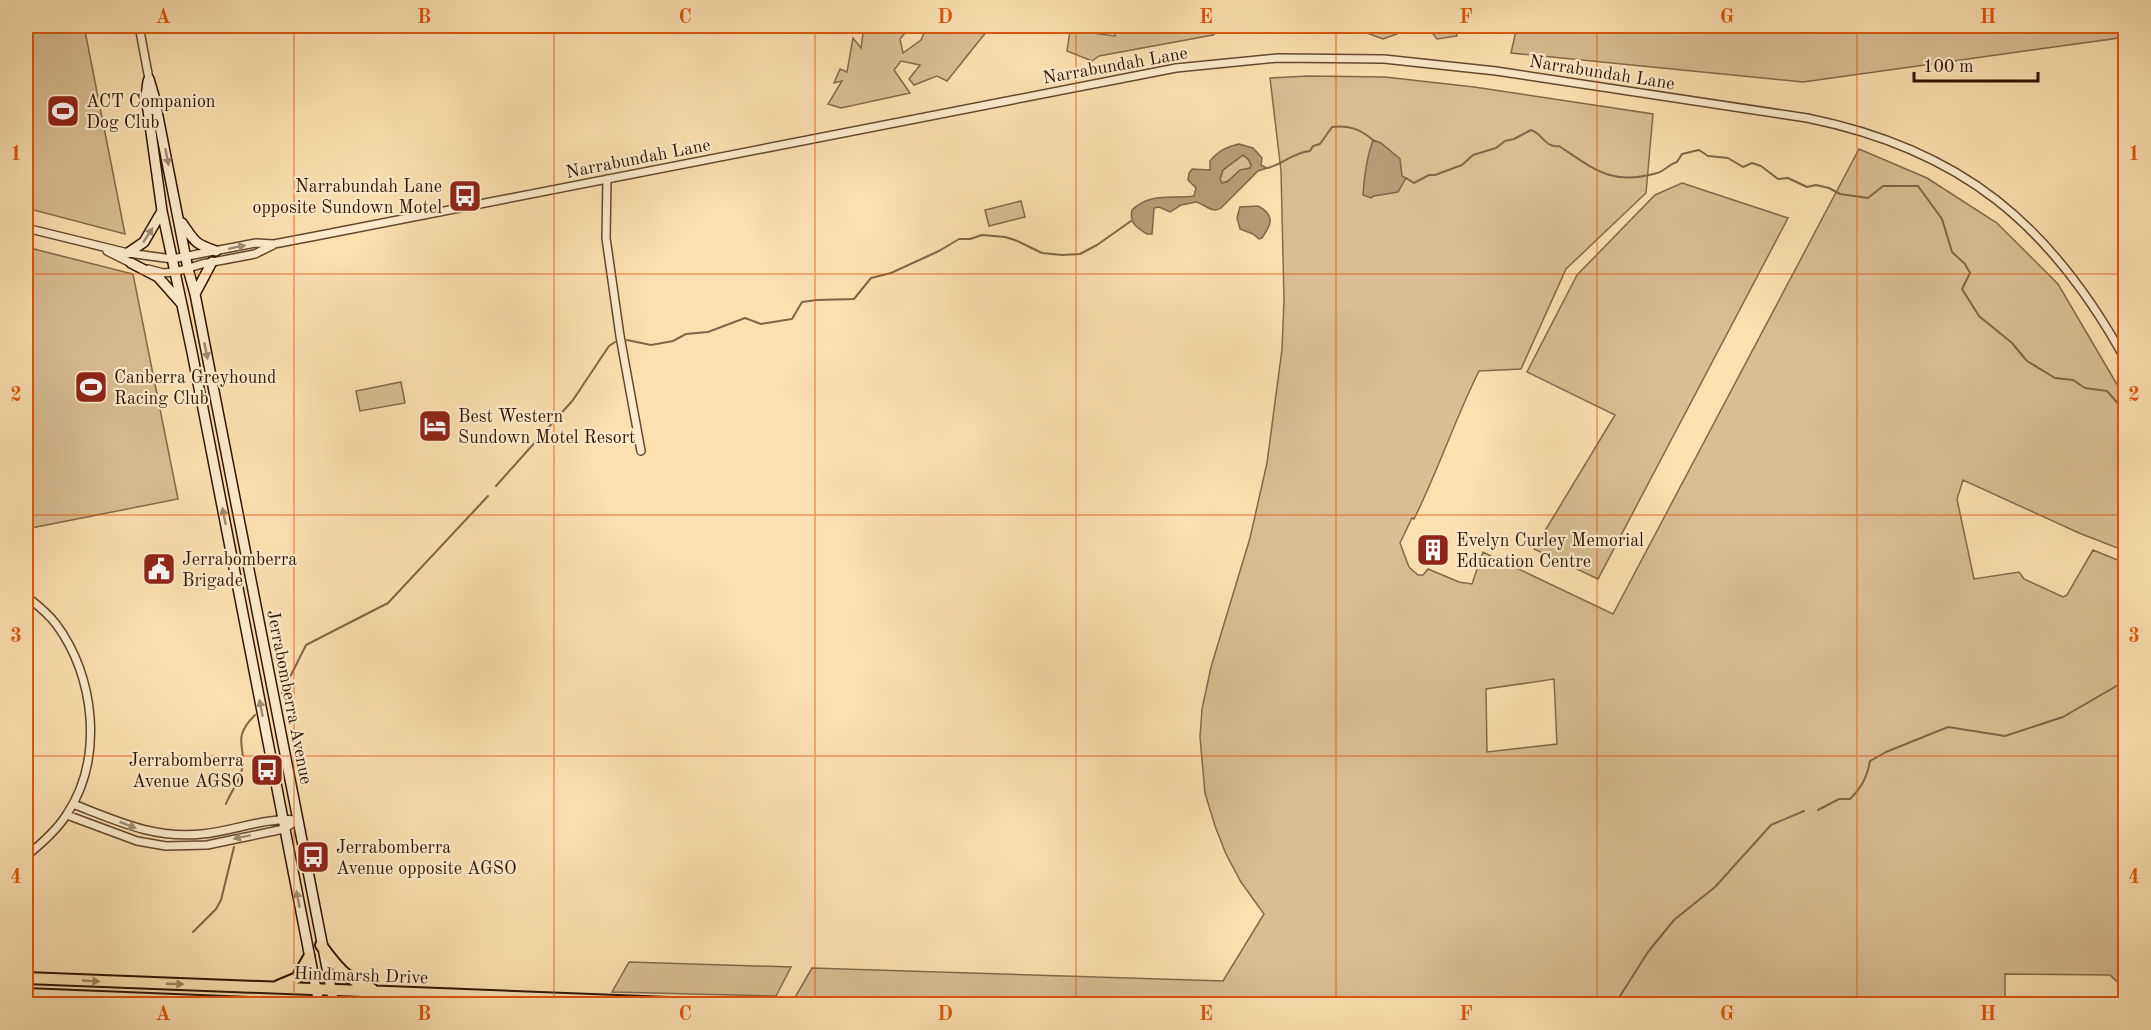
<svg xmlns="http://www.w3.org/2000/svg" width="2151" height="1030" viewBox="0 0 2151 1030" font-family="'Old Standard TT',serif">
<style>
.green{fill:#d9bd93;stroke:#85684b;stroke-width:1.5;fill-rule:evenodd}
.water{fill:#b79b76;stroke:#816548;stroke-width:1.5;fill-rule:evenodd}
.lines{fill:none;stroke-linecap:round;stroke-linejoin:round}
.stream{stroke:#816548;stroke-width:2}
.street-casing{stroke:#64472e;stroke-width:10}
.secondary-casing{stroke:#311403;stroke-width:12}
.primary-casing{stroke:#311403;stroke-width:14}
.street{stroke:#fdebcc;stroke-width:7}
.secondary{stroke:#fdebcc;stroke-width:9}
.primary{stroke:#fce0b1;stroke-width:10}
.oneway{fill:#a18a72}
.oneway2{fill:#a18463}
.grid{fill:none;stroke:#df560c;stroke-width:1.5;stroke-opacity:0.55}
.labels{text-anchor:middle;stroke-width:4.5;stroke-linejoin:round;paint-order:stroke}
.street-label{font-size:18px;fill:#311403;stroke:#fdebcc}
.poi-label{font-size:18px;fill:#311403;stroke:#fdebcc;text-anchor:start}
.neatline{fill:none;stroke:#df560c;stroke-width:2}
.grid-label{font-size:20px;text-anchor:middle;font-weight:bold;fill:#df560c}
</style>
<rect width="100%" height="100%" fill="#fce0b1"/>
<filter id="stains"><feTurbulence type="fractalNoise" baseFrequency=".00333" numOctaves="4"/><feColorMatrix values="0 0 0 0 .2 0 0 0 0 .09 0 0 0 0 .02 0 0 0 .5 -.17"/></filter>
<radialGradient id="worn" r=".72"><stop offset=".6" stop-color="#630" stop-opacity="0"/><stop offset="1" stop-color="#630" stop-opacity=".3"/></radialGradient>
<path class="green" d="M26,26H84L125,234L26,208Z
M864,26H911L900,39L903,53L921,40L927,26H991L947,81L937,76L914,85L909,79L920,65L901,61L894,70L910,93L841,108L828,104L842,81L834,83L840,69L847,72L853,38L861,48Z
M1114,26H1167L1175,29L1179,26H1219L1223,28L1213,35L1099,56L1092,61L1067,51L1070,30L1115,36Z
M1348,26H1400L1397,34L1383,39Z
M1403,26H1454L1457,36L1437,39L1427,26L1424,30L1406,29Z
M1517,26H2125L2126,37L1803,82L1511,53Z
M1308,76L1385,77L1474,87L1653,114L1646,193L1566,269L1521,369L1479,371C1455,419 1438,471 1414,519L1412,518L1400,543L1409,567L1418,575H1423L1428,569L1459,582L1472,584L1483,552L1613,614L1859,149L1927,178L1997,223L2058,284L2125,398V551L2079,533L1963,480L1957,499L1974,579L2019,572L2024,579L2063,597L2067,595L2093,550L2125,563V989L2110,975L2005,974V1003L2001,1004H968L794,999L812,968L1223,981L1264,914L1241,882L1226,854L1215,826L1205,793L1200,737L1202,709L1211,667L1250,538L1267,463L1282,349L1284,300L1281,171L1270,78ZM1554,679L1557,744L1487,752L1486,689Z
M1243,155L1249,160L1251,166L1250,168C1236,171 1233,182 1222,183L1220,179L1223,170Z
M1682,183L1788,218L1598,579L1534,549L1615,415L1527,372L1577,275L1655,195Z
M1021,201L1025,217L989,226L985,210Z
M26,247L133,274L178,499L26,529Z
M401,382L405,403L360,411L356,391Z
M629,962L791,967L776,996L612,992Z"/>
<path class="water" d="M1373,140L1381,143L1400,159L1402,176L1406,178L1398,192L1374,196L1371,198L1363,195C1364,177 1367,157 1373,140Z
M1239,144L1253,148L1262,158L1261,165L1267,168L1258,171L1221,208C1212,214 1205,204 1196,202L1181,205L1170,212L1159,207L1154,208L1152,234H1147C1137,228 1129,223 1132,210C1150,192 1172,199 1194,196L1196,188L1188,180L1189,173L1192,169L1210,170V161C1218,151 1226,147 1239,144ZM1243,155L1249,160L1251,165L1250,168L1240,170L1227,182L1222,183L1220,179L1223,170Z
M1258,206C1275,215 1272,224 1262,238L1259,239L1253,234L1240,229L1237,218L1240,207Z"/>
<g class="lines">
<path class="stream" d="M1267,168C1283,165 1293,152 1310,151L1313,146L1320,144L1332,127C1349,125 1360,129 1373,140
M1406,178L1414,183L1429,175H1435L1462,165L1473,155L1496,148L1505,141L1514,139L1531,130C1543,134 1545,148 1559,146C1595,170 1612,186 1657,173C1665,171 1669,164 1677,162L1682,154L1699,150L1708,156L1728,158L1743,167L1752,163L1761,166L1778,179L1788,178L1807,187L1816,185L1829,188L1840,194L1868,198L1883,186H1918L1942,219L1952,252L1965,264L1970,273L1962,289L1979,316L2012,343L2027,361L2055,378L2073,380L2085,388L2107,391L2121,407L2126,409
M627,340L651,345L673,341L686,334L708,332L745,318L761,324L792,319L802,302L817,300L854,299L871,278L891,273L939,251L959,239H970L982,235L1005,237L1015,240L1042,253L1062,255L1080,254L1097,245L1131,221
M496,486L573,400L609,346L615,342
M282,693L306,645L388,603L488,496
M226,804C230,793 238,784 241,773C249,746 229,741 255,715
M1818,810L1839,799H1850C1862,787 1867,777 1870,761L1886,752L1948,727L2005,736L2063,717L2125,681
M193,932L216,909L221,900L234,847
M1615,1004L1648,952L1674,920L1715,887L1771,825L1804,811"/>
<g class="street-casing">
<path id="street" d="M139,26L149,79
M607,179L606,238L620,336L641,451
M26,228L128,253L172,259L256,243L274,244L316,236L1176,68L1278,58L1384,59L1496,71L1807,118C1961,149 2051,224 2126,361
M107,251L135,265
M148,269L163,273L175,272L202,264L255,254L273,245
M26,596C36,604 48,613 56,624C95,676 104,758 67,814C57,830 40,845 26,856
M73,804C117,821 154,839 202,834C234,831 265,817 297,820
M67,815L137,841L166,846L207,845L284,829L297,820"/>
</g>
<g class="secondary-casing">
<path id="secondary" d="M149,79L154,96L188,269L195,294L334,1004
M148,81L146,96L162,211L192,352L319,1004
M182,223C195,242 195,244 216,251
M128,253L144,242L162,211
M131,263L158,277L181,303
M195,294L212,262"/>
</g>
<g class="primary-casing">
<path id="primary" d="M321,945C337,967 346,979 372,989
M26,978L695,1004
M278,986L297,978L309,957
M26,994L273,1004"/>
</g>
<use href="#street" class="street"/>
<use href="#secondary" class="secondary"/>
<use href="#primary" class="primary"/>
</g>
<defs><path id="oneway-solid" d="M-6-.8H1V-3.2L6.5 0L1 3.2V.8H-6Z" transform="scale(1.5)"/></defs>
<g class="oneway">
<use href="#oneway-solid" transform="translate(167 157) rotate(79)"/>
<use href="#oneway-solid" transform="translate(148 235) rotate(-57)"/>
<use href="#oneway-solid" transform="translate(237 247) rotate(-12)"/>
<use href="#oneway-solid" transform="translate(206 351) rotate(79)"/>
<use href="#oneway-solid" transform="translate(224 516) rotate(-101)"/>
<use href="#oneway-solid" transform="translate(261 708) rotate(-101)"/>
<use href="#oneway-solid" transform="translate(128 825) rotate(21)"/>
<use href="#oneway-solid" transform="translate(242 837) rotate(168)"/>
<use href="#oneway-solid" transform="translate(298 899) rotate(-101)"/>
</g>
<g class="oneway2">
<use href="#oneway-solid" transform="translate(91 981) rotate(3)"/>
<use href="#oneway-solid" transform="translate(175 984) rotate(2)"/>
</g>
<path class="grid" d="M294,26V1004M554,26V1004M815,26V1004M1076,26V1004M1336,26V1004M1597,26V1004M1857,26V1004M26,274H2126M26,515H2126M26,756H2126"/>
<defs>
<g id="stadium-square" transform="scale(1.725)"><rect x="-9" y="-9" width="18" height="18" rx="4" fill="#8f2418" stroke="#fdebcc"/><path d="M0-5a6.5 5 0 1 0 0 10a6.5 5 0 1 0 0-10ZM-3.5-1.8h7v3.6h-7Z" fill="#fff"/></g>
<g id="bus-square" transform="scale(1.725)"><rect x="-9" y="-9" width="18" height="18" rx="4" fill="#8f2418" stroke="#fdebcc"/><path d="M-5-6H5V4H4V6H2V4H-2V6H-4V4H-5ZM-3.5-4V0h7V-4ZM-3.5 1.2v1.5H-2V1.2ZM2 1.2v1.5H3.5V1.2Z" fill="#fff"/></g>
<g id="hotel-square" transform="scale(1.725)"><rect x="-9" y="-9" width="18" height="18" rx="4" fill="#8f2418" stroke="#fdebcc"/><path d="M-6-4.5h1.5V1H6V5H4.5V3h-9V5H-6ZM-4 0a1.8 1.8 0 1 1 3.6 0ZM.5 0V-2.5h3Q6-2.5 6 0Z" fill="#fff"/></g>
<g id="building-square" transform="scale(1.725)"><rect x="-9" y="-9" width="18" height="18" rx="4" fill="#8f2418" stroke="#fdebcc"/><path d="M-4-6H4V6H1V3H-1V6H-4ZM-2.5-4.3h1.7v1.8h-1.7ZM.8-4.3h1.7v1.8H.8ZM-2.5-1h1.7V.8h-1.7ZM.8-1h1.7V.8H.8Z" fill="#fff"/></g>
<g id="civic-square" transform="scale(1.725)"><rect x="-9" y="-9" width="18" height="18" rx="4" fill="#8f2418" stroke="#fdebcc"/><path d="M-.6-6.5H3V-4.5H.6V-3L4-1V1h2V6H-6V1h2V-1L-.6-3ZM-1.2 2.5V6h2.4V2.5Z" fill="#fff"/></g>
</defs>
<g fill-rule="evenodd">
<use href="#stadium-square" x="63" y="111"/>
<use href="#bus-square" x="465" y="196"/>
<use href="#stadium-square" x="91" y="387"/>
<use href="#hotel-square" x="435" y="426"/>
<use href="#building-square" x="1433" y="550"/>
<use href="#civic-square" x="159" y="569"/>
<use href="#bus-square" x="267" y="770"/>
<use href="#bus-square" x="313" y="857"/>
</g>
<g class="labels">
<g class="street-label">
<text transform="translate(1115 65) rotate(-10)" y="6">Narrabundah Lane</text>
<text transform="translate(1602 72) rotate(9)" y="6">Narrabundah Lane</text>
<text transform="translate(638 158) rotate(-11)" y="6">Narrabundah Lane</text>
<text transform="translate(290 697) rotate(79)" y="6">Jerrabomberra Avenue</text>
<text transform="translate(361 975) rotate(2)" y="6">Hindmarsh Drive</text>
</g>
<g class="poi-label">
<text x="86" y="107">ACT Companion<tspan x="86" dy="21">Dog Club</tspan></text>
<text x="442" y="192" text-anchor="end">Narrabundah Lane<tspan x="442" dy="21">opposite Sundown Motel</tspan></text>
<text x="114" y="383">Canberra Greyhound<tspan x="114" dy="21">Racing Club</tspan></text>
<text x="458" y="422">Best Western<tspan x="458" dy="21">Sundown Motel Resort</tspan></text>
<text x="1456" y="546">Evelyn Curley Memorial<tspan x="1456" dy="21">Education Centre</tspan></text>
<text x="182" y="565">Jerrabomberra<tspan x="182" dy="21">Brigade</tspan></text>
<text x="244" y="766" text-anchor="end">Jerrabomberra<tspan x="244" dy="21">Avenue AGSO</tspan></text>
<text x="336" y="853">Jerrabomberra<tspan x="336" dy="21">Avenue opposite AGSO</tspan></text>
</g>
</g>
<rect width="2151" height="1030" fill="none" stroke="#fce0b1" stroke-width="66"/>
<path d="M1914 72v9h124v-9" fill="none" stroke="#311403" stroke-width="3"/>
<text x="1923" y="72" font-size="18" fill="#311403" stroke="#fdebcc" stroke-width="4.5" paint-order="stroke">100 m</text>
<rect x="33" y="33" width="2085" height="964" class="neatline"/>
<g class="grid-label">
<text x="163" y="23">A</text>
<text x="424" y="23">B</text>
<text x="685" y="23">C</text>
<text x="945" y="23">D</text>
<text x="1206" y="23">E</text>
<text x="1466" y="23">F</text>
<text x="1727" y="23">G</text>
<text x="1988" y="23">H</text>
<text x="16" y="160">1</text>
<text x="2134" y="160">1</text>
<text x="16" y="401">2</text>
<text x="2134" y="401">2</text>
<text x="16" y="642">3</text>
<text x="2134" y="642">3</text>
<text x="16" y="883">4</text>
<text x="2134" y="883">4</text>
<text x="163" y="1020">A</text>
<text x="424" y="1020">B</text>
<text x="685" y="1020">C</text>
<text x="945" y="1020">D</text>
<text x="1206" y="1020">E</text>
<text x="1466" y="1020">F</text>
<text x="1727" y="1020">G</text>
<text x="1988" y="1020">H</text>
</g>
<rect width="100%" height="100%" filter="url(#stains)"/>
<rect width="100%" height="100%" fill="url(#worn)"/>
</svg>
